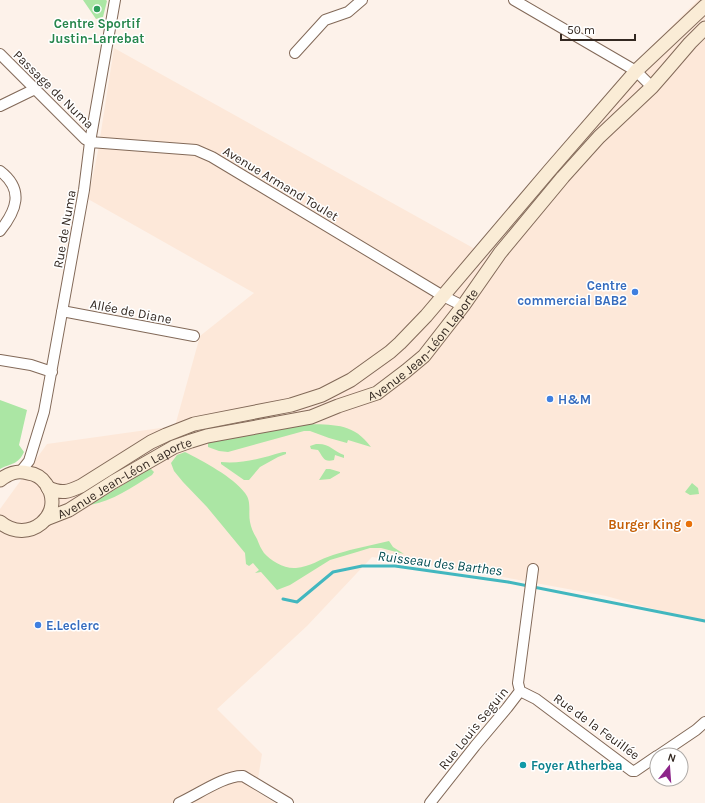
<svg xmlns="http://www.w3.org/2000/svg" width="705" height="803" viewBox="0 0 705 803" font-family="Karla,sans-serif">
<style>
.built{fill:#fde8d9}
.green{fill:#abe6a4}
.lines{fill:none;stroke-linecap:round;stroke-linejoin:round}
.stream{stroke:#42b7bf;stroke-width:3}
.street-casing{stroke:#826958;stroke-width:12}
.secondary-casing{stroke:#826958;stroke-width:15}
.street{stroke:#fff;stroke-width:10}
.secondary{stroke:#faecd6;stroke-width:13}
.leisure-dot{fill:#2e9e5b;stroke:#fff;stroke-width:1.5}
.shop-dot{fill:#3f7fe0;stroke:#fff;stroke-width:1.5}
.food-dot{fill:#e8710a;stroke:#fff;stroke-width:1.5}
.culture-dot{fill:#0f9aa8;stroke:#fff;stroke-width:1.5}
.labels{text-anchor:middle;stroke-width:3;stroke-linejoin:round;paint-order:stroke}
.leisure-label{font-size:13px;font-weight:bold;fill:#27864d;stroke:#fff}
.street-label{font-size:13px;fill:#332821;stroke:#fff}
.shop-label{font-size:13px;font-weight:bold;fill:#366cbe;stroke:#fff;text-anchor:start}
.food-label{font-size:13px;font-weight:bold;fill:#c56008;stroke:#fff;text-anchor:end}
.culture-label{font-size:13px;font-weight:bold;fill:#0d838f;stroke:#fff;text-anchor:start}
.water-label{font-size:14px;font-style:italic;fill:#044c51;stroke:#fff}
</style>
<rect width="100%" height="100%" fill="#fdf2ea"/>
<path class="built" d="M698,0H705V623L606,596L459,569L372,557L307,626L217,709L262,754L256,791L275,803H0V509L47,444L175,426L200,336L254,293L88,199L98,151L114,48L475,249L635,63Z"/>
<path class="green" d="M83,0H106L107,1L103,17L96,19Z
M0,400L27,410L19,445L24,452C18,465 11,463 0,469Z
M310,424C337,425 354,424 371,447L348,440L347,443L329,438L310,431H304L228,452L219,451L208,447V443L210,442Z
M316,444C330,443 333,451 344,455V458L335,455L334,460C324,463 323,457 318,450L311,449L310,446Z
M185,452C203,461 233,477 245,493C252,502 248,512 250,522C251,528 254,534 257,539C259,544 261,549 264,553C271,561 284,569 296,568C310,567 320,559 333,555C338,553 345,552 350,550C363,547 376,544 389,541L393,547L404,554L381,548H370L357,552L330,560L290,585L277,590L261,572L255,573L259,570L253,563L249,566L246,564L245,553L207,507L183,482L174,471L171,463L177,455Z
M283,452H286V454L278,457L260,467L249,480H244L221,464V462C243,464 262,458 283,452Z
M151,469L154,472L152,475C132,487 113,501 90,505L147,470Z
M326,469H330L340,472V473L330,479L319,480Z
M692,483L698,488L699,494L690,495L685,492Z"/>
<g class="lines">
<path class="stream" d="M283,599L297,602L333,572L362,566H395L508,582L705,621"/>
<g class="street-casing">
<path id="street" d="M514,0L636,71L652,87
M295,53L325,20L348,12L362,0
M0,54L85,139L90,142L196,150L212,157L443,296L463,306
M0,106L35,89
M0,171C25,190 16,211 0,231
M62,311L194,336
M0,360L31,365L52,372
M21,471L29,461L44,412L84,190L90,142L115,0
M520,691L536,699L632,771H635L657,756
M659,755L696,730L705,722
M179,803C197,795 225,775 243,776L288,803
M430,803L475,746L507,708L520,691L518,683L533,569"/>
</g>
<g class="secondary-casing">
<g id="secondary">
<path d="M0,480C9,473 17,470 28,473C36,474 42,478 46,484C67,514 28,546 0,522"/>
<path d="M48,488C62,494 68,492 81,486L151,442L166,435L194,424L291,405L322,395L351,380L390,352L400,343L426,316L550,170L636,71L705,6"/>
<path id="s1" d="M46,519L69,510L113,482L174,447L191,441L207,436L311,417L338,406L377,393L406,371L424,356L463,306L500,253L563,177L599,137L652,87L666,71L690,43L705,28"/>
</g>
</g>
<use href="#street" class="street"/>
<use href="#secondary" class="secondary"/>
</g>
<circle class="leisure-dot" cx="97" cy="9" r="4"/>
<g class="shop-dot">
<circle cx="635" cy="292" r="4"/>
<circle cx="550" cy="399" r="4"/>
<circle cx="38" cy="625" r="4"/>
</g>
<circle class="food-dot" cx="689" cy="524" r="4"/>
<circle class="culture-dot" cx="523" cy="765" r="4"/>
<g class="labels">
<g class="leisure-label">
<text x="97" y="28">Centre Sportif<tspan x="97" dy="15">Justin-Larrebat</tspan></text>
</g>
<g class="street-label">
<text transform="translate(54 89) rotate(44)" y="5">Passage de Numa</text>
<text transform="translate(281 183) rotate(31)" y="5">Avenue Armand Toulet</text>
<text transform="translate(64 229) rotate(-80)" y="5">Rue de Numa</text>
<text transform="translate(131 311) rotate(11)" y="5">Allée de Diane</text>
<text dy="5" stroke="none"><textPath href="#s1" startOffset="425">Avenue Jean-Léon Laporte</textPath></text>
<text dy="5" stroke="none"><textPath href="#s1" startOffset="89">Avenue Jean-Léon Laporte</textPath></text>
<text transform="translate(597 726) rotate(36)" y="5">Rue de la Feuillée</text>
<text transform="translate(473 728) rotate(-51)" y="5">Rue Louis Seguin</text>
</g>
<g class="shop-label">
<text x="627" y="290" text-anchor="end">Centre<tspan x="627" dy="15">commercial BAB2</tspan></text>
<text x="558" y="404">H&amp;M</text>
<text x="46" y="630">E.Leclerc</text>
</g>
<g class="food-label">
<text x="681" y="529">Burger King</text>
</g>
<g class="culture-label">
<text x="531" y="770">Foyer Atherbea</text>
</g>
<g class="water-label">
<text transform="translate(440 563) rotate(7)" y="5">Ruisseau des Barthes</text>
</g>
</g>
<g transform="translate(669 767) rotate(17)"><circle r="19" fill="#ffffff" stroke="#ada9a6"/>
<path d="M0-3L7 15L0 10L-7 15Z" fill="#8d258a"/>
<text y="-6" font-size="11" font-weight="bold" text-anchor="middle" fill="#332821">N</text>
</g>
<path d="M561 34v6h74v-6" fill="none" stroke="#332821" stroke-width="2"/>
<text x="567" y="34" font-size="12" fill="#332821" stroke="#ffffff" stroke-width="3" paint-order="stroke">50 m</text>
</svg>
